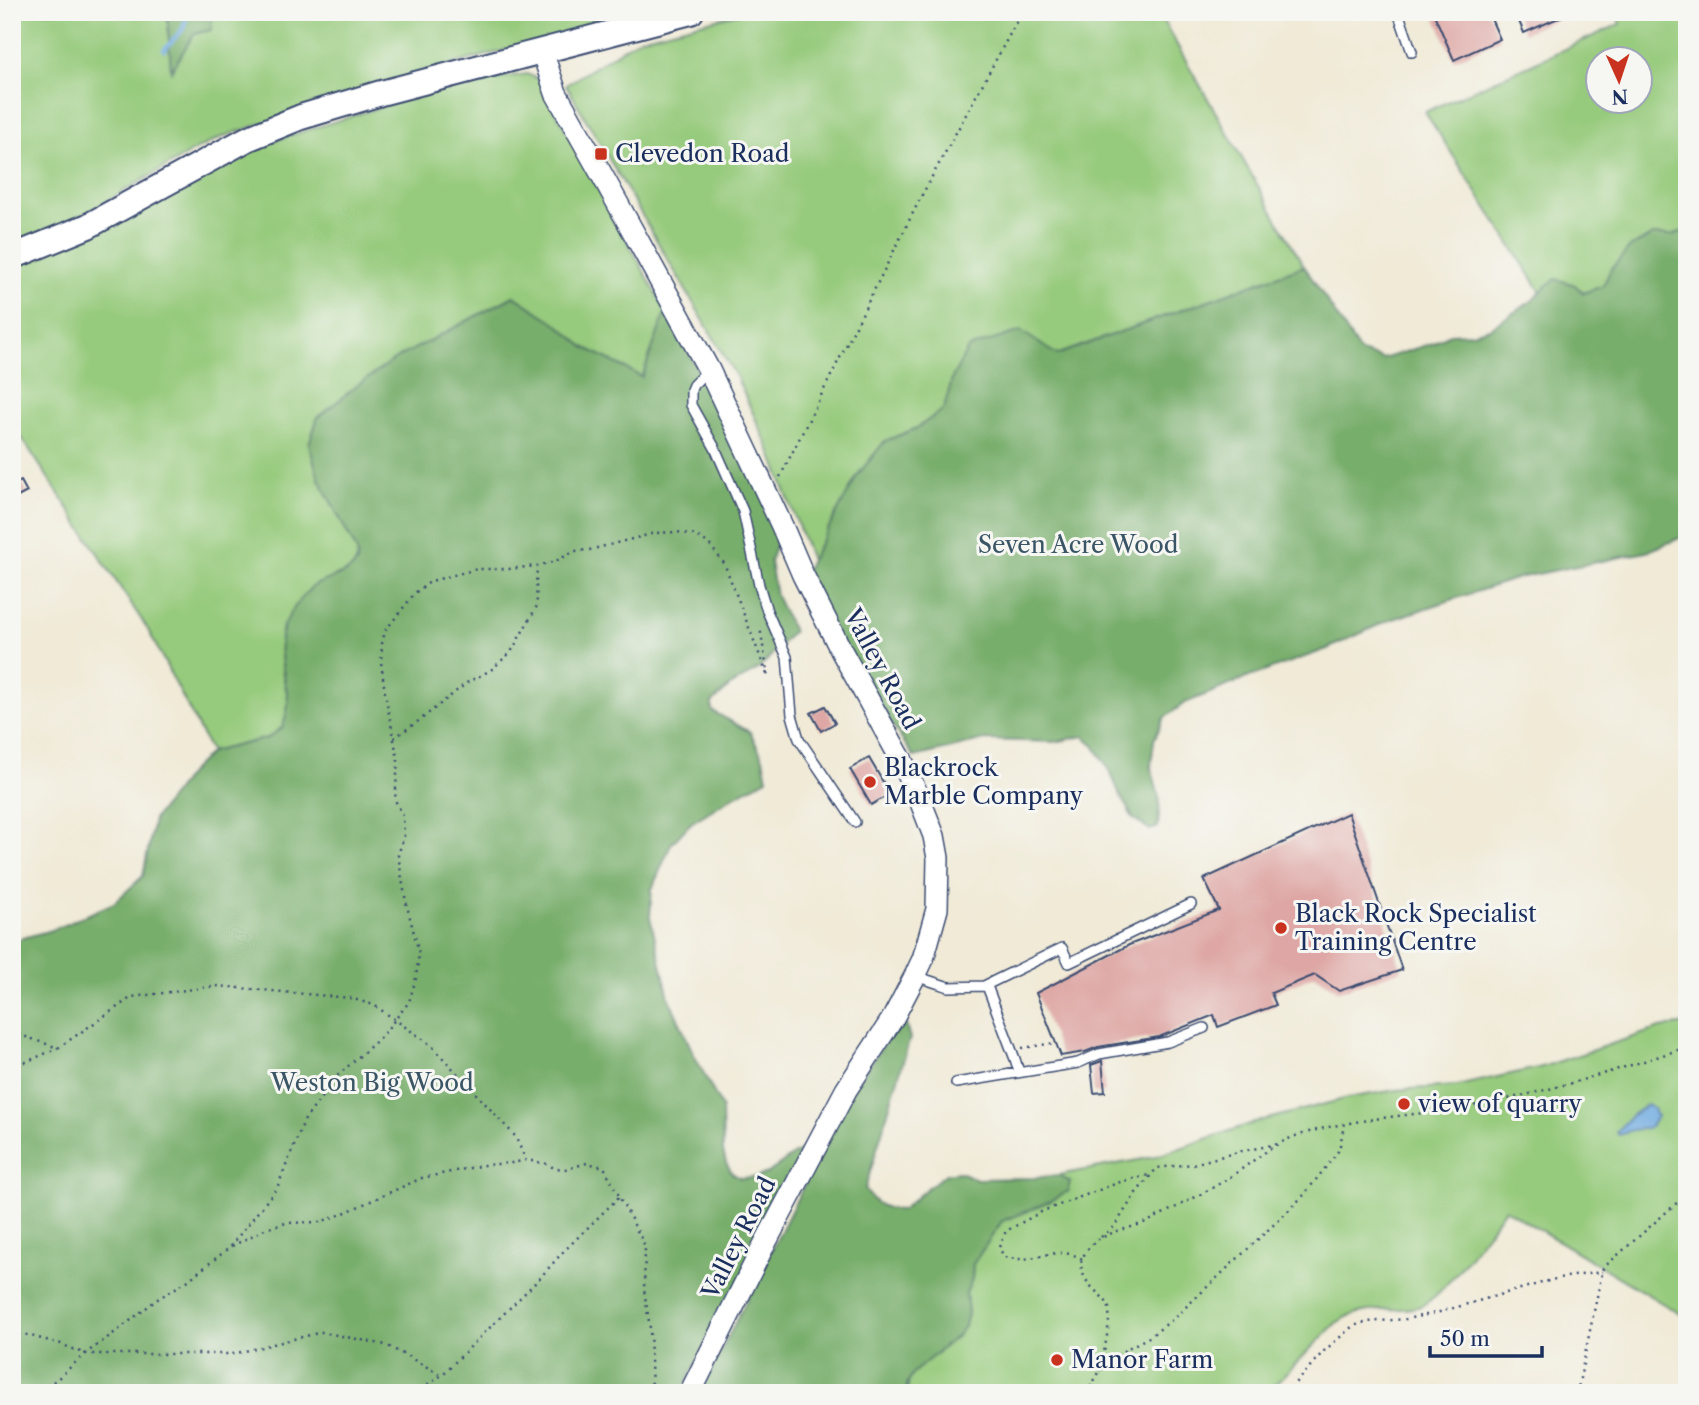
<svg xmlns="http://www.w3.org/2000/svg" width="1699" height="1405" viewBox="0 0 1699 1405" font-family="'Libre Caslon Text',serif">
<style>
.green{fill:#96ca7c;stroke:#587c6d;stroke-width:2;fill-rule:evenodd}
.forest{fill:#78ae6c;stroke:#4a6e65;stroke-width:2}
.water{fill:#6faae0;stroke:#456c9f;stroke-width:2}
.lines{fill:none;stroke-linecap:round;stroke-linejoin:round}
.stream{stroke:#6faae0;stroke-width:4.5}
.building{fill:#dea7a5}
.service-casing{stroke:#3b4b70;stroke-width:12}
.tertiary-casing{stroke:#3b4b70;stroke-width:24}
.secondary-casing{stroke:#3b4b70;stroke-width:28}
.path{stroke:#3b4b70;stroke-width:2.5;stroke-dasharray:2 5;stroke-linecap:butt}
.service{stroke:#fff;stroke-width:9}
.tertiary{stroke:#fff;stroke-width:21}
.secondary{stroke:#fff;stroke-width:24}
.poi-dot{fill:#c8321e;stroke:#f6f6f2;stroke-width:2.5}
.labels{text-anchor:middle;stroke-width:6;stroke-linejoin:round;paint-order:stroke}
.poi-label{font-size:24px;fill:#1b2f5e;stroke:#f6f6f2;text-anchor:start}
.park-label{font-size:24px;fill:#3a5666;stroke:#f6f6f2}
.street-label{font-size:24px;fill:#1b2f5e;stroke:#f6f6f2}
</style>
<rect width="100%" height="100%" fill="#f6f6f2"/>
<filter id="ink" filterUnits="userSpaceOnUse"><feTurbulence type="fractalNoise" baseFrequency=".0143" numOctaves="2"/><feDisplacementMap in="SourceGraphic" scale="14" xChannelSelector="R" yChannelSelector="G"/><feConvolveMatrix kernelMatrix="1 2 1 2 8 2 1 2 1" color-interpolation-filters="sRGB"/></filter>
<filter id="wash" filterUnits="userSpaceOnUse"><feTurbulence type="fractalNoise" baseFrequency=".00686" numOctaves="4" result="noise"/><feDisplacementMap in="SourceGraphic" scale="28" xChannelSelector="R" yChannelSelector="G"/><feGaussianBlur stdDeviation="1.57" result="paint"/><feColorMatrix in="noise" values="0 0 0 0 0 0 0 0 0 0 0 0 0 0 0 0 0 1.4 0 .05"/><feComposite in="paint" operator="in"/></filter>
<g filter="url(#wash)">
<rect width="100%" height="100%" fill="#f0ead7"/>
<path class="green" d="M12,12H167L171,69L194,34L211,30L213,12H646L376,85L222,137L197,149L67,224L12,248Z
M745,12H1158L1304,266L1056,355L1021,331L953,376L944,409L917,428L885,441L857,476L811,560L771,453L737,378L566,85L640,38Z
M1616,12H1687V230L1672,235H1653L1611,269L1604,286L1582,293L1546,286L1541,292L1425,112L1620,24ZM1598,60H1640V102H1598Z
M527,74L538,79L666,311L642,377L584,347L557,324L514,296L397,358L318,417L309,444L319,479L357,551C358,568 349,572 334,576L283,625L280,642L283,676L289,702L283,727L268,738L211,752L147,628L12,423V267L211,168L266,143L413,97L504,77Z
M1687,1024V1318L1505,1209C1488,1231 1443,1298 1420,1306C1413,1309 1406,1309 1399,1309C1376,1310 1356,1310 1336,1323L1267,1393H907C908,1367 929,1362 944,1345C952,1335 960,1324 968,1314L966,1292L972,1279L973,1264L1002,1221L1030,1210L1070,1182L1058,1175L1154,1157L1256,1122L1348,1098L1396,1090L1457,1086L1542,1067L1660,1028Z"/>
<path class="forest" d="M167,12H213L211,30L194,34L171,71Z
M1687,230V535L1646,552L1518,578L1387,621L1327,649L1249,677L1185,703L1164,718L1154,740L1151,766L1160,801L1158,827L1150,830L1133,818L1120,795L1109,769L1093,744L1084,736L1055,742L985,740L914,757L842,652L803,575L857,476L885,441L917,428L944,409L953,376L968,348L1021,331L1057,355L1304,266L1360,352L1383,359L1433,343L1450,334L1472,333L1490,328L1533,300L1546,286L1556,279L1575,285L1583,293L1603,286L1611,269L1630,247L1653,235H1672Z
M514,296L557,324L584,347L642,377L666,311L782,526L770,562L776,596L793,631L760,668L730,686L712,703V711L750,732L763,758L767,779L734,796L691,823L671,844L652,889L650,917L669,998L693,1053L722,1108L723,1151L726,1163L732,1173L740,1178L757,1177L768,1173L796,1153L807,1149L681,1393H12V941L55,929L114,903L143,876L154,819L193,769L211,752L268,738L283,727C285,718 289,708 288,700C285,670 272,643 290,614C297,604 304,592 315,585C325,579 353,574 357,562C358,559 357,554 357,551L319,479L309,444L318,417L359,384L397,358Z
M906,1025L910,1038L865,1189C875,1205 883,1209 902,1210L926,1189L946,1174L959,1172L977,1179L1034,1178L1058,1175L1070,1182L1068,1191L1051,1201L1002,1221L973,1264L972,1279L966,1293L968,1314L965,1325L957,1336L914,1372L907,1384V1393H700L850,1093L892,1033Z"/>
<path class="water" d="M1648,1104L1654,1109V1113L1657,1116C1649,1133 1647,1127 1632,1130C1629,1131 1622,1134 1619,1135L1616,1132L1632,1115Z"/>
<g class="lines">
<path class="stream" d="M164,50L183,29L188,12"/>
</g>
<g id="blocks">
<path class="building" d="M1433,12H1488L1500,39L1454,60Z
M1515,12H1572L1524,33Z
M21,481L27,492L12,500V486Z
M825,706L835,723L821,731L811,713Z
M869,758L890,794L871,805L850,769Z
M1348,813L1402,970L1339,991L1315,975L1271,993L1276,1005L1218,1027L1214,1015L1159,1037L1098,1047L1085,1052L1061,1056L1036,993L1129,945L1219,910L1204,879Z
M1102,1061L1105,1092L1094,1093L1091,1065Z"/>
</g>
</g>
<g filter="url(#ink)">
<use href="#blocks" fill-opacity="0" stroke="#3b4b70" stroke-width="2"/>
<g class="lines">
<g class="service-casing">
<path id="service" d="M1398,12L1412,52
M707,371L693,385L691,390V405L715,448L743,511L759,585L767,611L787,657L792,715L799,739L855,822
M915,976L949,987L984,986L1062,948L1069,963L1191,904
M987,986L1015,1059L1019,1072
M956,1083L1078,1063L1099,1054L1168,1042L1204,1028"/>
</g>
<g class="tertiary-casing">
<path id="tertiary" d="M542,51L556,93L607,184L709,370L782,526L803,575L842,652L902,761L920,800L934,836L938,858L937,909L923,959L915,976L893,1018L846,1090L762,1249L690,1393"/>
</g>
<g class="secondary-casing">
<path id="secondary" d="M12,257L88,226L247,139L301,117L381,93L691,12"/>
</g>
<path class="path" d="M780,477L922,195L1022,12
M394,738L420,720L468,682L491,670L511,652L537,606L536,584L537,567
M12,1032L58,1048L132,997L217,986L350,998L374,1005L431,1045L515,1136L526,1160
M1022,1048L1055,1043
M12,1068L58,1048
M1101,1237L1114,1227L1136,1193L1157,1168L1193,1164L1238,1152L1278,1144
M232,1246L265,1229L286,1223L320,1222L337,1216L422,1178L484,1165L512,1163L527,1160L547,1164L554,1168L567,1169L587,1163L604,1167L645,1246L644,1290L650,1328L652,1393
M1082,1259C1060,1246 1043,1258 1021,1259C1016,1259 1010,1258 1004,1257L999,1247L1006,1231L1043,1211L1123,1181L1149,1175
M12,1331L61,1344L85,1354H233L322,1332L386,1345L442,1375
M1100,1371C1103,1357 1111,1321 1109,1308C1106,1295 1087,1290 1082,1270C1081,1264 1081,1260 1084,1255C1097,1230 1130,1231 1153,1219C1178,1206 1203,1194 1227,1179C1251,1164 1272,1143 1299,1135C1359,1116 1422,1116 1482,1104C1552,1091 1620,1069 1687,1047
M35,1393L56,1380L85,1354L121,1328L156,1300L187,1281L229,1248L277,1188L304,1121L337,1076L381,1037L409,1002L416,978L419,953L406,902L398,855L404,836L403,816L395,800L398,761L385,693L381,662L382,644L385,631L415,593L431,581L477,569H509L537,566L556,561L575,551L589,550L655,533L677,532L695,535L708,543L724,563L768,677L760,627
M416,1393L442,1375L452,1365L538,1280L562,1253L620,1196
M1087,1393L1100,1371L1108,1363L1126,1349L1149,1337L1172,1320L1285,1214L1304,1195L1337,1153C1342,1144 1341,1134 1345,1124
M1286,1393L1324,1351L1353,1326L1367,1322L1406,1319L1436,1313L1559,1278L1602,1272
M1577,1393L1603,1268L1687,1194"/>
<use href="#service" class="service"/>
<use href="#tertiary" class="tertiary"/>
<use href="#secondary" class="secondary"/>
</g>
</g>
<g class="poi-dot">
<rect x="594" y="147" width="14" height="14" rx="3.5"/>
<circle cx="870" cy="782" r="7"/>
<circle cx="1281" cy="928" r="7"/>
<circle cx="1404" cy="1104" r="7"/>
<circle cx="1057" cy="1360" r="7"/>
</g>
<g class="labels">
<g class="poi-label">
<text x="615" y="162">Clevedon Road</text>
<text x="884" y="776">Blackrock<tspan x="884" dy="28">Marble Company</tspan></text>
<text x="1295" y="922">Black Rock Specialist<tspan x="1295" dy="28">Training Centre</tspan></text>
<text x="1418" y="1112">view of quarry</text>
<text x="1071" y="1368">Manor Farm</text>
</g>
<g class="park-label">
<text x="1078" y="553">Seven Acre Wood</text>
<text x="372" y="1091">Weston Big Wood</text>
</g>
<g class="street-label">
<text transform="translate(882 669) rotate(62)" y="8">Valley Road</text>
<text transform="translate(739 1238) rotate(-63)" y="8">Valley Road</text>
</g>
</g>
<rect width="1699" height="1405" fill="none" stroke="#f6f6f2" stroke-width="42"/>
<g transform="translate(1619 80) rotate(177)"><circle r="33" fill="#f6f6f2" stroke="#9ea6b7" stroke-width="2"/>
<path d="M0-5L12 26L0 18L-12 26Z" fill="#c8321e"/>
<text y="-10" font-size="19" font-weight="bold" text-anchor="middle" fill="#1b2f5e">N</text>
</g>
<path d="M1430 1346v10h112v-10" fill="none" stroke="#1b2f5e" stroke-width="3.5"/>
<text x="1440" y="1346" font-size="21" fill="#1b2f5e" stroke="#f6f6f2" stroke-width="5" paint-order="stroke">50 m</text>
</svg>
